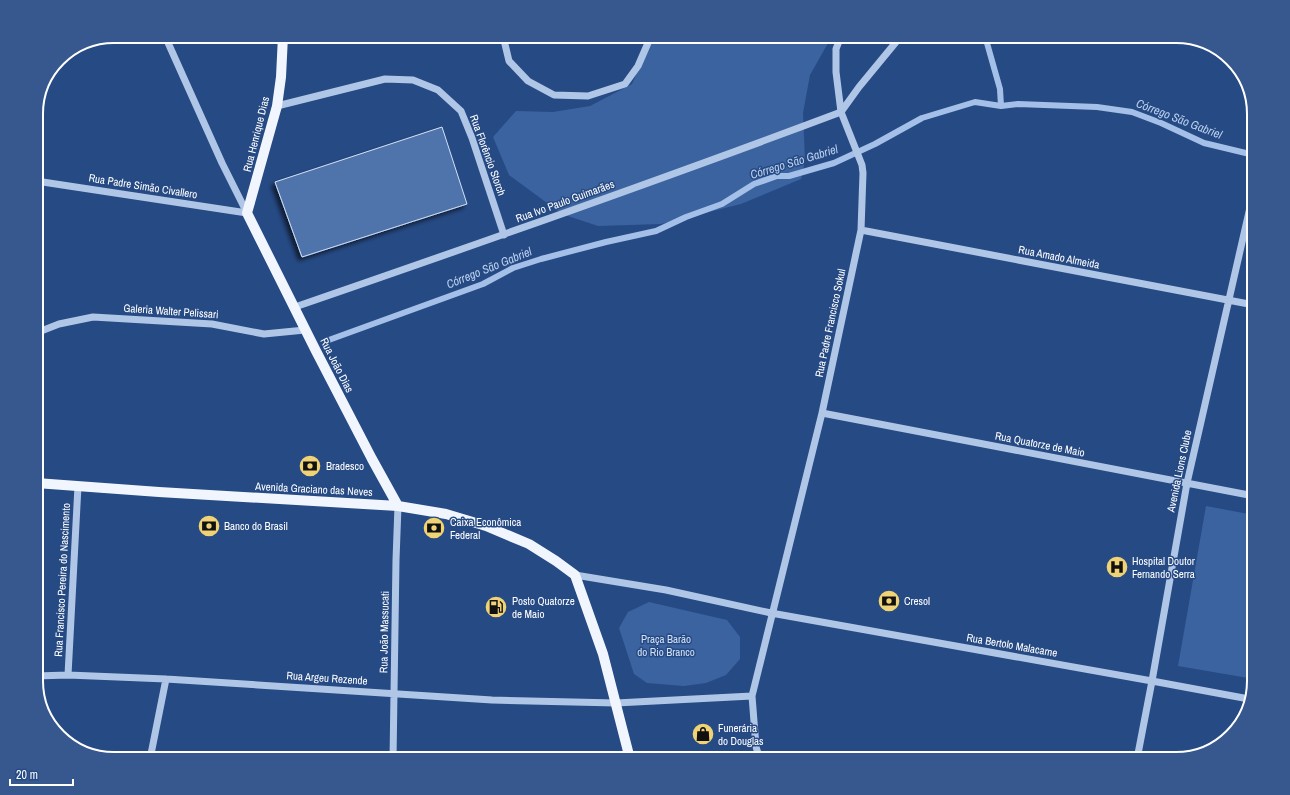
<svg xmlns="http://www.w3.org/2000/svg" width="1290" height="795" viewBox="0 0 1290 795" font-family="'Archivo Narrow',sans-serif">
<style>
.green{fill:#3b63a0}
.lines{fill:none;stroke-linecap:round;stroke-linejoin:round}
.stream{stroke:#a4c0e8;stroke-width:6}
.building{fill:#4f73ab;stroke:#d3e1f6;filter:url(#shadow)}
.minor{stroke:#b0c6e7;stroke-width:7}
.major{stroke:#f1f6fe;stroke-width:10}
.labels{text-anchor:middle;stroke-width:3;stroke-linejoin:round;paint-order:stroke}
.street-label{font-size:11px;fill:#fff;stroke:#264a84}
.poi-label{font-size:11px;fill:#fff;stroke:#264a84;text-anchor:start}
.park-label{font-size:11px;fill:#d3e1f6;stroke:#264a84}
.water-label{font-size:12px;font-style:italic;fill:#bbd0ef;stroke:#264a84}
.rim{fill:none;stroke:#fff;stroke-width:2}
</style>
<defs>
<filter id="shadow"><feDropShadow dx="-3.5" dy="3.5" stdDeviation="2" flood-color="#0009"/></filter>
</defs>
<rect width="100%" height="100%" fill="#264a84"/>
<path class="green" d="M656,36H832L810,75L803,113L805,161L801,179L741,204L661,224L598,226L562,214L509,175L493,137L516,111L553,112L590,106L632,84L647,50Z
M1204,44L1215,47L1241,72L1215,54Z
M1206,506L1254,515V679L1178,666Z
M649,602L727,620L740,637V659L726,675L706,683L684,686L647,683L634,674L619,628L628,612Z"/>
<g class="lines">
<path class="stream" d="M985,36L1000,89L1001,106
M326,341L483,284L513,268L541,259L606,242L656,231L686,217L722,204L754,184L777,176H789L834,163L875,144L922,118L975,102L1001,106L1018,104L1097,107L1132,112L1161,123L1204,143L1254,155"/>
</g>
<path class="building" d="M442,127L467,204L302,257L275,182Z"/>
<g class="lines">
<path class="minor" d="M165,36L222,163L247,213
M503,36L509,61L528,81L554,95L588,96L625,84L638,66L651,36
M277,106L385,79L413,80L438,90L461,111L472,138L504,235
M841,112L859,87L901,36
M36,181L247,213
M861,230L1254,305
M295,307C478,244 660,180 841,112
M36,333L59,324L93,317L212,324L264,334L305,330
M822,413L1254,496
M575,575L666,590L771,613L1152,681L1249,699
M68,675L78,486
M36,676L68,675L166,679L492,700L616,703L752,696L822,413L861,230L863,173L862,165L841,112L836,72V49L841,36
M752,696L756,747L760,759
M150,759L166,679
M393,759L396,560L398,506
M1137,759L1152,681L1187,483L1254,190"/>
<path class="major" d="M283,36L281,77L277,106L247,213L316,351L372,459L398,506
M36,483L159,492L398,506L446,514L486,526L529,544L556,561L575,575L603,654L630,759"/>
</g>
<defs>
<g id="bank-disc" transform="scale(1.15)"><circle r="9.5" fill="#f0d375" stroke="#264a84"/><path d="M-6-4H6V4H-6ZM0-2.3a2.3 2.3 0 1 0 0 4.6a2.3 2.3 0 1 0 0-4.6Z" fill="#111"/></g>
<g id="hospital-disc" transform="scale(1.15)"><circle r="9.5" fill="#f0d375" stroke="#264a84"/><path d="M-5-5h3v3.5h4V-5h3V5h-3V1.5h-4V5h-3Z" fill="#111"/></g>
<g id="fuel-disc" transform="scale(1.15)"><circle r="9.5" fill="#f0d375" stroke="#264a84"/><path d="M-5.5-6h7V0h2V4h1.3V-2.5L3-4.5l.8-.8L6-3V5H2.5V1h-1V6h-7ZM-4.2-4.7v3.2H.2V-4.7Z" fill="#111"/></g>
<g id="shop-disc" transform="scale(1.15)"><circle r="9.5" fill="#f0d375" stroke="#264a84"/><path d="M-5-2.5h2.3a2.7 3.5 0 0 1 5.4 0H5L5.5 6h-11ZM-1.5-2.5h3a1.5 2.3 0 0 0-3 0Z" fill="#111"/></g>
</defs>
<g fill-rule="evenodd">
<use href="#bank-disc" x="310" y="466"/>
<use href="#bank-disc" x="209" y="526"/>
<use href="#bank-disc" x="434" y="528"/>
<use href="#hospital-disc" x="1117" y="567"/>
<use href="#bank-disc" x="889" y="601"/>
<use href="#fuel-disc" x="496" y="607"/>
<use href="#shop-disc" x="703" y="734"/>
</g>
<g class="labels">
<g class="street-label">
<text transform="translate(256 134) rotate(-76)" y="4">Rua Henrique Dias</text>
<text transform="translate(488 155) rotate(70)" y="4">Rua Florêncio Storch</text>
<text transform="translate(143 186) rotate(9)" y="4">Rua Padre Simão Civallero</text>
<text transform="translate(565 201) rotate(-20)" y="4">Rua Ivo Paulo Guimarães</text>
<text transform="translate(1059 257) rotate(11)" y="4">Rua Amado Almeida</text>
<text transform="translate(171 311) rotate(4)" y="4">Galeria Walter Pelissari</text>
<text transform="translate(830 323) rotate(-78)" y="4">Rua Padre Francisco Sokul</text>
<text transform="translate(337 365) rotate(63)" y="4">Rua João Dias</text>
<text transform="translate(1040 444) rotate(11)" y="4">Rua Quatorze de Maio</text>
<text transform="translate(1179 471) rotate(-78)" y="4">Avenida Lions Clube</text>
<text transform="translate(314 489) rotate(3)" y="4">Avenida Graciano das Neves</text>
<text transform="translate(62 580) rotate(-87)" y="4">Rua Francisco Pereira do Nascimento</text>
<text transform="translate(384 632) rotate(-89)" y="4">Rua João Massucati</text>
<text transform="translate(1012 645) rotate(10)" y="4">Rua Bertolo Malacarne</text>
<text transform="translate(327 678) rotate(4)" y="4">Rua Argeu Rezende</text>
</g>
<g class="poi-label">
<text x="326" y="470">Bradesco</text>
<text x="450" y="526">Caixa Econômica<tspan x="450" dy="13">Federal</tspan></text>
<text x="224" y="530">Banco do Brasil</text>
<text x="1132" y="565">Hospital Doutor<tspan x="1132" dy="13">Fernando Serra</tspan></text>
<text x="512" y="605">Posto Quatorze<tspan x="512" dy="13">de Maio</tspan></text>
<text x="904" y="605">Cresol</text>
<text x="718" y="732">Funerária<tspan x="718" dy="13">do Douglas</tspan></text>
</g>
<g class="park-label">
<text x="666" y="643">Praça Barão<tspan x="666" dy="13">do Rio Branco</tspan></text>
</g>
<g class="water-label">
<text transform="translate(1179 119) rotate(21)" y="4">Córrego São Gabriel</text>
<text transform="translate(794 162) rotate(-17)" y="4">Córrego São Gabriel</text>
<text transform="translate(489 268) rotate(-22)" y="4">Córrego São Gabriel</text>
</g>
</g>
<path d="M0 0H1290V795H0ZM114 43H1176A71 71 0 0 1 1247 114V681A71 71 0 0 1 1176 752H114A71 71 0 0 1 43 681V114A71 71 0 0 1 114 43Z" fill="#37588e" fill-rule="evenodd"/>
<path class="rim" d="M114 43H1176A71 71 0 0 1 1247 114V681A71 71 0 0 1 1176 752H114A71 71 0 0 1 43 681V114A71 71 0 0 1 114 43Z"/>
<path d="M10 779v6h63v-6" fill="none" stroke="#ffffff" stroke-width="2"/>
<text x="16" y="779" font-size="12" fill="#ffffff" stroke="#264a84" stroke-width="3" paint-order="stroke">20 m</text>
</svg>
